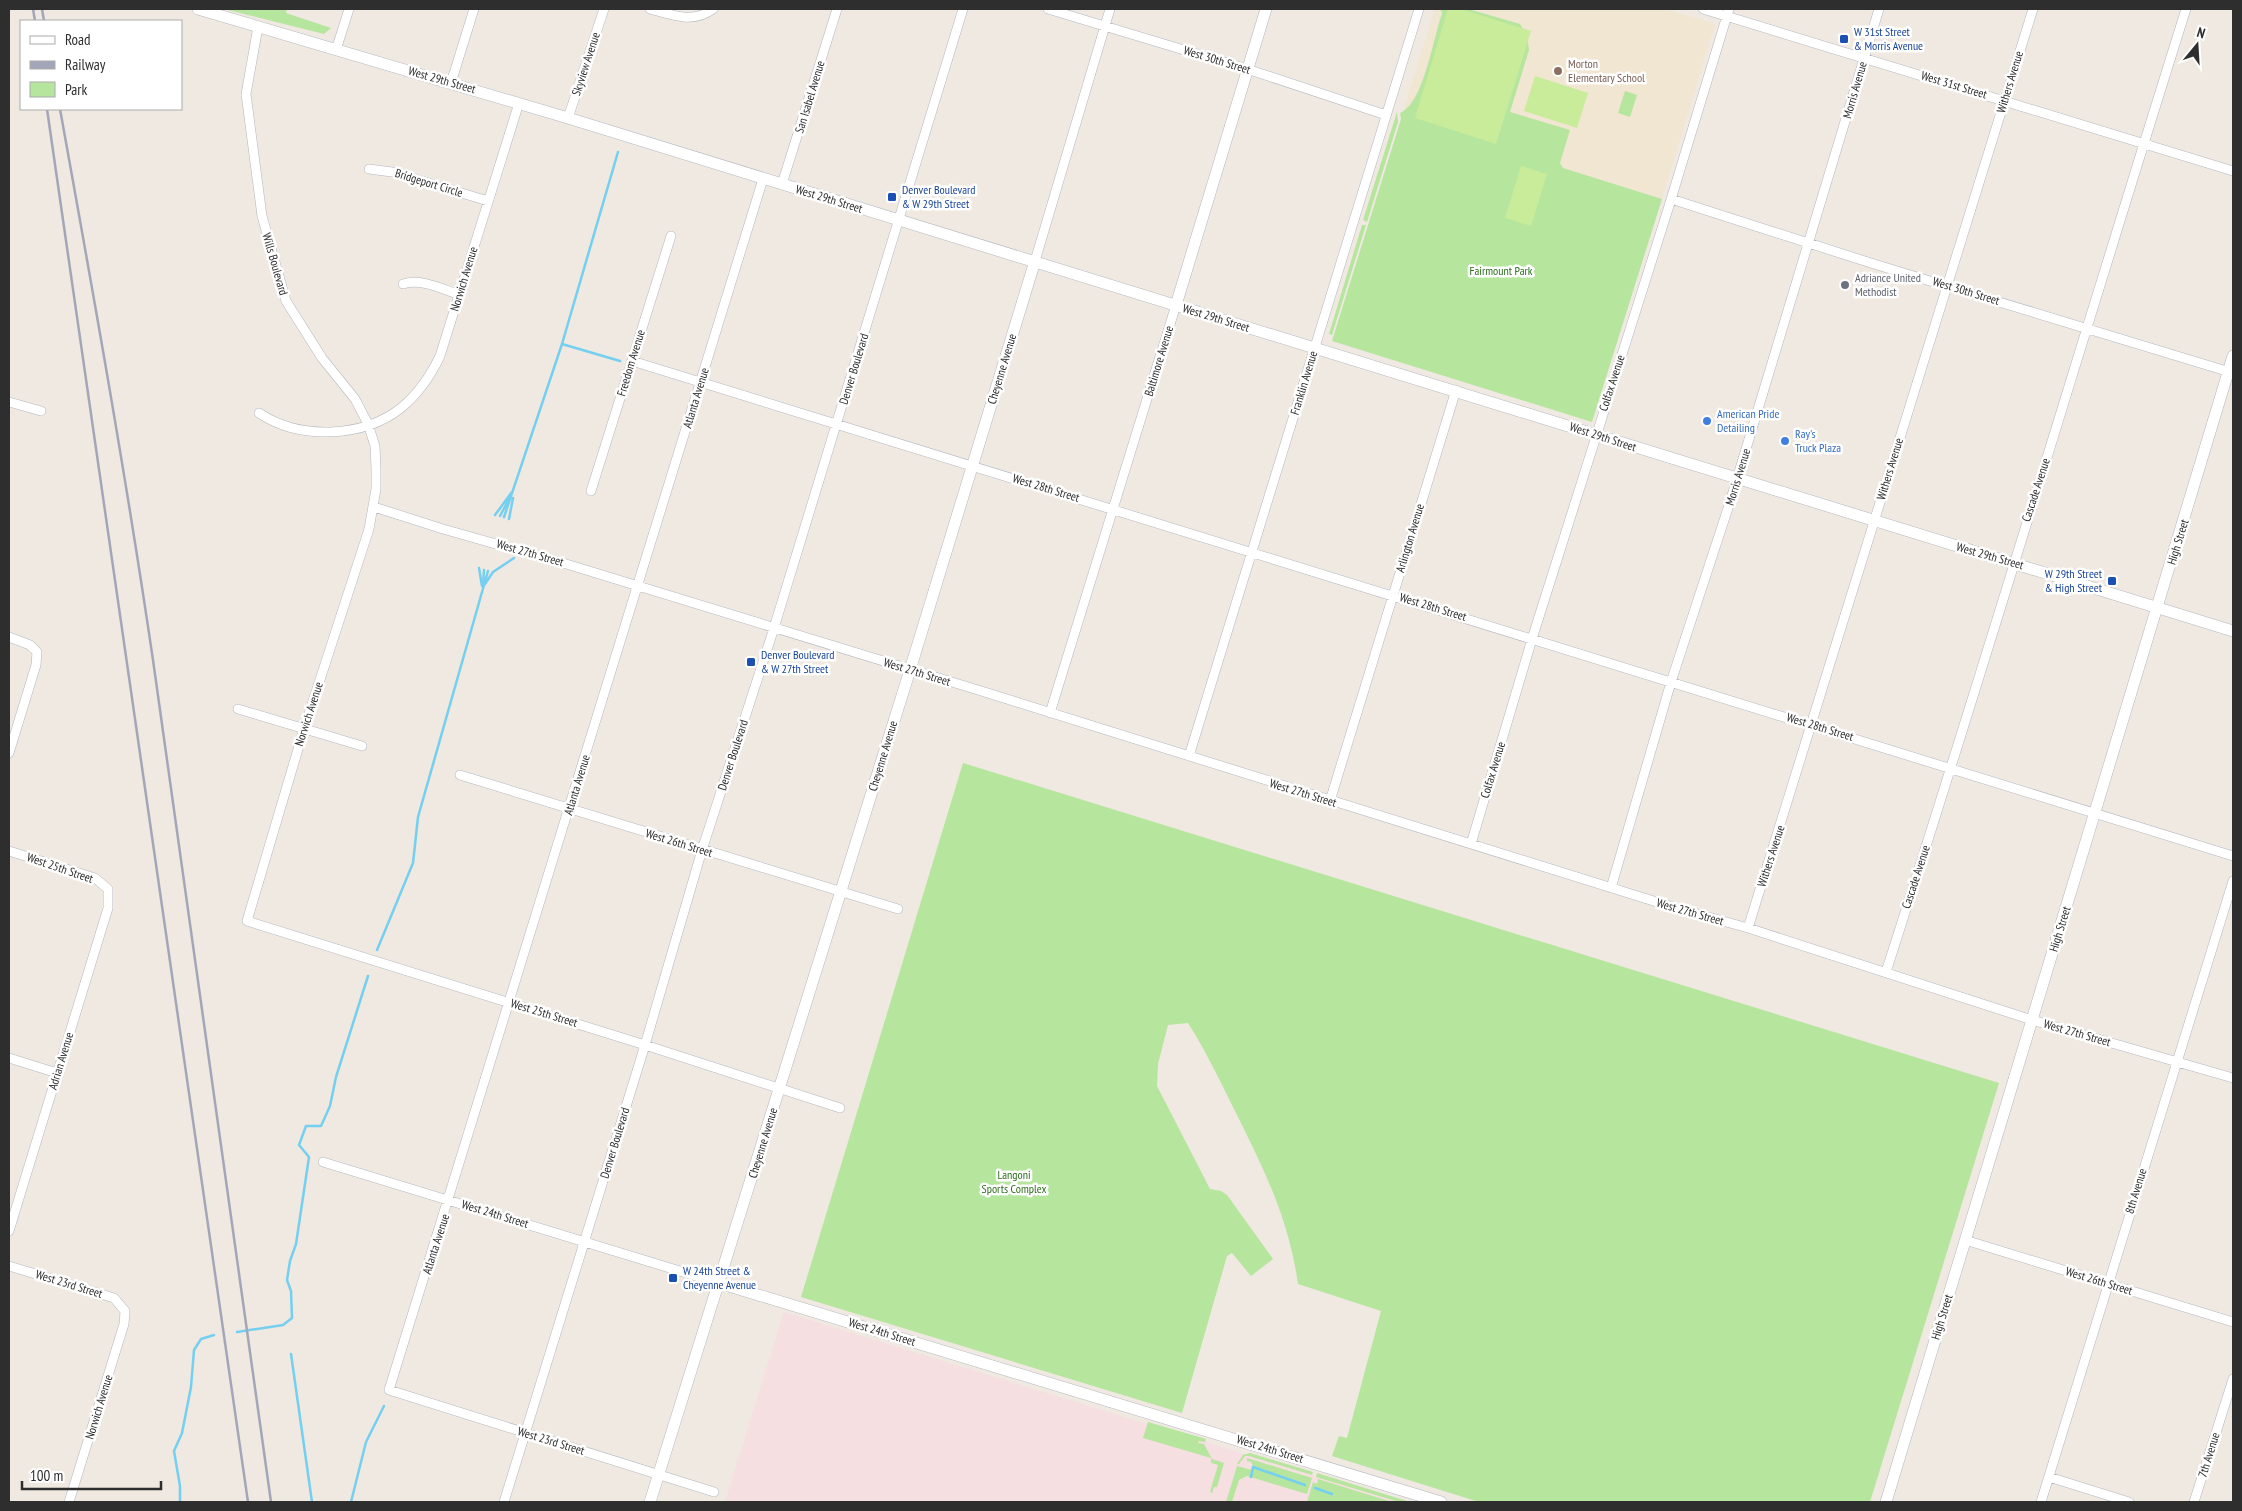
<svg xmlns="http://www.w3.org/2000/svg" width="2242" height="1511" viewBox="0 0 2242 1511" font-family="'PT Sans Narrow',sans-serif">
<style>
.education{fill:#f0e6d1}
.medical{fill:#f5dfe0}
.green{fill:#b6e59e}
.pitch{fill:#c9ec9a}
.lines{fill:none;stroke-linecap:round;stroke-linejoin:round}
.stream{stroke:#75cff0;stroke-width:2.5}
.minor-casing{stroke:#b4b7c1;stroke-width:10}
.tertiary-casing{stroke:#b4b7c1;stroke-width:12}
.minor{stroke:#fff;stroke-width:9}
.tertiary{stroke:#fff;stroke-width:11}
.rail{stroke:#a3a6b8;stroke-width:2.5}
.transit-dot{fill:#1a4fb4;stroke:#fff;stroke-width:2}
.education-dot{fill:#8d6e63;stroke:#fff;stroke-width:2}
.worship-dot{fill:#6b7280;stroke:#fff;stroke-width:2}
.shop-dot{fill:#3f7fe0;stroke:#fff;stroke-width:2}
.labels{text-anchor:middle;stroke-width:5;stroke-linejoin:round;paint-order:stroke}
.transit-label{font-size:12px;fill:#164399;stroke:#fff;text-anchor:start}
.street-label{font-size:12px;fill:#2e2e2e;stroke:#fff}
.education-label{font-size:12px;fill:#785e54;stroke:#fff;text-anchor:start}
.park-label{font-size:12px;fill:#2c6e1b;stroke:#fff}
.worship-label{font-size:12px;fill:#5b616d;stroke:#fff;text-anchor:start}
.shop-label{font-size:12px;fill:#366cbe;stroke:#fff;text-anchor:start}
</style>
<rect width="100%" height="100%" fill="#efe9e1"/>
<path class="education" d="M1435,9H1666L1715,24L1662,199L1401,118Z"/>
<path class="medical" d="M784,1312L1400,1502H725Z"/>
<path class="green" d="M224,9H287L286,13L331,28L324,34Z
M1441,9H1468L1520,24L1527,36L1529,50L1510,112L1570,130L1560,163L1563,168L1662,199L1592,422L1332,341L1401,119L1400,113C1424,103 1433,38 1442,14Z
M1625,91L1637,95L1630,117L1618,113Z
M1397,112L1398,122L1367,222L1363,220Z
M1362,225H1366L1332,335L1329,334Z
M963,763L1999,1083L1870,1502H1479L1332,1456L1339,1436L1347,1438L1381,1311L1298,1284C1289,1221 1266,1173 1238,1117C1222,1085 1207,1053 1188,1023L1168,1025L1158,1064L1157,1086L1210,1189L1221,1191L1227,1195L1273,1259L1251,1276L1232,1253L1227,1256L1182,1413L801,1297Z
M1148,1422L1206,1439L1205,1442L1199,1441L1198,1443L1204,1444L1212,1459L1224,1463L1217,1487H1214L1212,1493L1210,1492L1218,1465L1211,1463V1458L1143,1438Z
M1250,1453L1313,1472L1312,1475L1249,1456H1245L1239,1464H1237L1243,1455Z
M1247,1458L1312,1478L1307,1494L1247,1476L1239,1480L1232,1502H1226L1237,1466L1252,1470L1253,1466L1251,1462L1247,1461Z
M1317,1473L1410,1502H1399L1316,1477Z
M1318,1479L1392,1502H1307L1313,1482L1317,1484Z"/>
<path class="pitch" d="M1448,9H1461L1531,31L1496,144L1415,118Z
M1535,76L1588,93L1577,128L1524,111Z
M1521,166L1547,174L1531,226L1505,218Z"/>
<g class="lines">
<path class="stream" d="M562,344L620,361
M495,515L512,492
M500,516L509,499
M504,517L562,344L618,152
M509,519L513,498
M479,568L482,586
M483,584L484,570
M485,584L493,572L514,558
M377,950L413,863L418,817L488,571
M237,1332L283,1325L292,1318L291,1291L287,1280L290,1261L296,1244L309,1157L299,1145L306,1126H321L330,1106L336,1077L368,976
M291,1354L312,1502
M1251,1477L1253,1467L1305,1485
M1315,1488L1332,1494
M180,1502V1486L174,1451L182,1433L191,1387L194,1350L201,1339L214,1335
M351,1502L366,1442L384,1406"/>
<g class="minor-casing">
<path id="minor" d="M650,9C672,15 693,24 713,9
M1048,9L1247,69L1386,115
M1703,9L2233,171
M258,27L246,94L262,216L286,301L322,358L355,399L368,424L375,446L376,468V489L369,529L304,729L247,921L645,1045L840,1108
M336,50L349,9
M451,83L474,9
M568,118L604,9
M369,169L392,172L488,201
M782,184L837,9
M1671,199L1874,264L2233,373
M1035,261L1110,9
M403,284C421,278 442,289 460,295
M632,361L2233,856
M9,402L41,411
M259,413C299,440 363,438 401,408C418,394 431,375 440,356L519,103
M591,491L671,236
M374,507L443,529L563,563L978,690L1676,908L1748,928L2032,1020L2233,1078
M9,637L30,645L37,652L36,665L9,753
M238,709L362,746
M1050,713L1176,305
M1189,756L1419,9
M460,775L898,909
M1330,801L1456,390
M1471,844L1532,639L1669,206L1729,9
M9,851L95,878L108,889V908L9,1231
M1611,888L1671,682L1730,502L1879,9
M1748,928L2033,9
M1886,972C1989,652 2085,330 2186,9
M9,1058L57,1073
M323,1162L719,1283
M1965,1240L2233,1322
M9,1266L114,1298L125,1311L124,1324L69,1502
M2049,1477L2129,1502
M714,1492L389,1390L763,179
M504,1502L645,1045L702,850L774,628L963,9
M2041,1502L2233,881
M2194,1502L2233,1379"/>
</g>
<g class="tertiary-casing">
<path id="tertiary" d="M198,9L568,118L2233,631
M1176,305L1266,9
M719,1283L1441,1502
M650,1502L910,670L1035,261
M1886,1502L2233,356"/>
</g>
<use href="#minor" class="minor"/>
<use href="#tertiary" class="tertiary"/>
<path class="rail" d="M33,9L35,21
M42,9L44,21
M47,109L248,1502
M60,109C93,292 126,476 153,660C195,941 231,1222 271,1502"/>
</g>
<g class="transit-dot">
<rect x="1839" y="34" width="10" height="10" rx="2.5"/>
<rect x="887" y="192" width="10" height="10" rx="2.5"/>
<rect x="2107" y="576" width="10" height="10" rx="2.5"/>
<rect x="746" y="657" width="10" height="10" rx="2.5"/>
<rect x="668" y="1273" width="10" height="10" rx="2.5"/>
</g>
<circle class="education-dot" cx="1558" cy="71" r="5"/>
<circle class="worship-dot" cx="1845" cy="285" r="5"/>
<g class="shop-dot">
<circle cx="1707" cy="421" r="5"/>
<circle cx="1785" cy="441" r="5"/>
</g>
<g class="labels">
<g class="transit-label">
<text x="1854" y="36">W 31st Street<tspan x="1854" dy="14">&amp; Morris Avenue</tspan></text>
<text x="902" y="194">Denver Boulevard<tspan x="902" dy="14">&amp; W 29th Street</tspan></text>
<text x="2102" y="578" text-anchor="end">W 29th Street<tspan x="2102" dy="14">&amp; High Street</tspan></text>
<text x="761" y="659">Denver Boulevard<tspan x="761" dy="14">&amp; W 27th Street</tspan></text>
<text x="683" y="1275">W 24th Street &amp;<tspan x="683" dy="14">Cheyenne Avenue</tspan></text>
</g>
<g class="street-label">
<text transform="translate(1217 60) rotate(17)" y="4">West 30th Street</text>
<text transform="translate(586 64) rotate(-72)" y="4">Skyview Avenue</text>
<text transform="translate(442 80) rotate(16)" y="4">West 29th Street</text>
<text transform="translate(2010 82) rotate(-73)" y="4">Withers Avenue</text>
<text transform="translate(1954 85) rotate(17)" y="4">West 31st Street</text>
<text transform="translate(1855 90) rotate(-74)" y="4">Morris Avenue</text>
<text transform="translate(810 97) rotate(-73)" y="4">San Isabel Avenue</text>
<text transform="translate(429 183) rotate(17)" y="4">Bridgeport Circle</text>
<text transform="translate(829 199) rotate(17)" y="4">West 29th Street</text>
<text transform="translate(275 264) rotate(74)" y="4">Wills Boulevard</text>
<text transform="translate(464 279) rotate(-73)" y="4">Norwich Avenue</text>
<text transform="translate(1966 291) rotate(17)" y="4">West 30th Street</text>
<text transform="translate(1216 318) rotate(17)" y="4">West 29th Street</text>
<text transform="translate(1159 361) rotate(-73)" y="4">Baltimore Avenue</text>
<text transform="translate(631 363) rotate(-73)" y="4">Freedom Avenue</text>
<text transform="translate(854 369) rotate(-73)" y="4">Denver Boulevard</text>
<text transform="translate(1002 369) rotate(-73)" y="4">Cheyenne Avenue</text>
<text transform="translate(1304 383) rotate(-73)" y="4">Franklin Avenue</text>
<text transform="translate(1612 383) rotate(-72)" y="4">Colfax Avenue</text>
<text transform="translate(696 398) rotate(-73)" y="4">Atlanta Avenue</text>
<text transform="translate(1603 437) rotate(18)" y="4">West 29th Street</text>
<text transform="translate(1890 469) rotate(-73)" y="4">Withers Avenue</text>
<text transform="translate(1738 477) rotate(-73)" y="4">Morris Avenue</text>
<text transform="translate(1046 488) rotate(17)" y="4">West 28th Street</text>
<text transform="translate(2036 490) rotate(-72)" y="4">Cascade Avenue</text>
<text transform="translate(1410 538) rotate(-73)" y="4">Arlington Avenue</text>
<text transform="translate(2178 542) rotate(-73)" y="4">High Street</text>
<text transform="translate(530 553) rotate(16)" y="4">West 27th Street</text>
<text transform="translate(1990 556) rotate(16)" y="4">West 29th Street</text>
<text transform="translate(1433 607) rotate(17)" y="4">West 28th Street</text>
<text transform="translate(917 672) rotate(17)" y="4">West 27th Street</text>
<text transform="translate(309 714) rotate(-72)" y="4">Norwich Avenue</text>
<text transform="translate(1820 727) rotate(17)" y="4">West 28th Street</text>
<text transform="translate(733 755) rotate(-72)" y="4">Denver Boulevard</text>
<text transform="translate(883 756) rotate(-73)" y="4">Cheyenne Avenue</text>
<text transform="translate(1493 770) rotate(-73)" y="4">Colfax Avenue</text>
<text transform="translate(577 785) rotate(-73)" y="4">Atlanta Avenue</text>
<text transform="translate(1303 793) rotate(17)" y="4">West 27th Street</text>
<text transform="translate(679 843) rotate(17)" y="4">West 26th Street</text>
<text transform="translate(1771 856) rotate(-72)" y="4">Withers Avenue</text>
<text transform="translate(60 868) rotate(19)" y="4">West 25th Street</text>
<text transform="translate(1916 877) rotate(-72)" y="4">Cascade Avenue</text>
<text transform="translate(1690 912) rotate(16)" y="4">West 27th Street</text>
<text transform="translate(2060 929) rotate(-73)" y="4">High Street</text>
<text transform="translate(544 1013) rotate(17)" y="4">West 25th Street</text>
<text transform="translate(2077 1033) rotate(16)" y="4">West 27th Street</text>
<text transform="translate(61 1061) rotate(-73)" y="4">Adrian Avenue</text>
<text transform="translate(615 1143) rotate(-73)" y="4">Denver Boulevard</text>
<text transform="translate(763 1143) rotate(-73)" y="4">Cheyenne Avenue</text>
<text transform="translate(2136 1191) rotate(-73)" y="4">8th Avenue</text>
<text transform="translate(495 1214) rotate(17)" y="4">West 24th Street</text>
<text transform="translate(436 1244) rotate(-72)" y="4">Atlanta Avenue</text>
<text transform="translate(2099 1281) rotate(17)" y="4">West 26th Street</text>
<text transform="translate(69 1284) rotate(17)" y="4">West 23rd Street</text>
<text transform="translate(1942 1317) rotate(-73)" y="4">High Street</text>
<text transform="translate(882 1332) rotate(17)" y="4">West 24th Street</text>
<text transform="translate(99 1407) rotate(-73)" y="4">Norwich Avenue</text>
<text transform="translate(551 1441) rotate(17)" y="4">West 23rd Street</text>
<text transform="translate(1270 1449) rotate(17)" y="4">West 24th Street</text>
<text transform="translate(2209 1455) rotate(-73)" y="4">7th Avenue</text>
</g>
<g class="education-label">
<text x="1568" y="68">Morton<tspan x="1568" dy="14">Elementary School</tspan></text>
</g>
<g class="park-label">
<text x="1501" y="275">Fairmount Park</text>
<text x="1014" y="1179">Langoni<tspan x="1014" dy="14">Sports Complex</tspan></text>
</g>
<g class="worship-label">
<text x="1855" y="282">Adriance United<tspan x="1855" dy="14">Methodist</tspan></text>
</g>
<g class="shop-label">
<text x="1717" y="418">American Pride<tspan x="1717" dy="14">Detailing</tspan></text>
<text x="1795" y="438">Ray's<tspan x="1795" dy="14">Truck Plaza</tspan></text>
</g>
</g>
<rect width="2242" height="1511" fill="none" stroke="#2e2e2e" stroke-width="20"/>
<rect x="20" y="20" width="162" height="90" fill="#ffffff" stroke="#ababab"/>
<rect x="30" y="36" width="25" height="8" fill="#ffffff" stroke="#ababab"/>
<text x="65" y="45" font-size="15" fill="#2e2e2e">Road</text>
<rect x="30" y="61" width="25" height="8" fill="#a3a6b8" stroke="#ababab"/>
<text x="65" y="70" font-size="15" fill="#2e2e2e">Railway</text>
<rect x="30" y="82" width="25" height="15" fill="#b6e59e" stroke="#ababab"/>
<text x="65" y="95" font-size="15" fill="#2e2e2e">Park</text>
<g transform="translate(2197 45) rotate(18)" stroke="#ffffff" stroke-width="4" paint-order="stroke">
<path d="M0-4L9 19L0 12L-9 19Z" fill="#2e2e2e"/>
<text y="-8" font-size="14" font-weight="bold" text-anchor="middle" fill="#2e2e2e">N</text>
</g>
<path d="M22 1481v8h139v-8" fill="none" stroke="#2e2e2e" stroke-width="2.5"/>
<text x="30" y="1481" font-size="15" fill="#2e2e2e" stroke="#ffffff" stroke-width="4" paint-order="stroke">100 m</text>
</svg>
